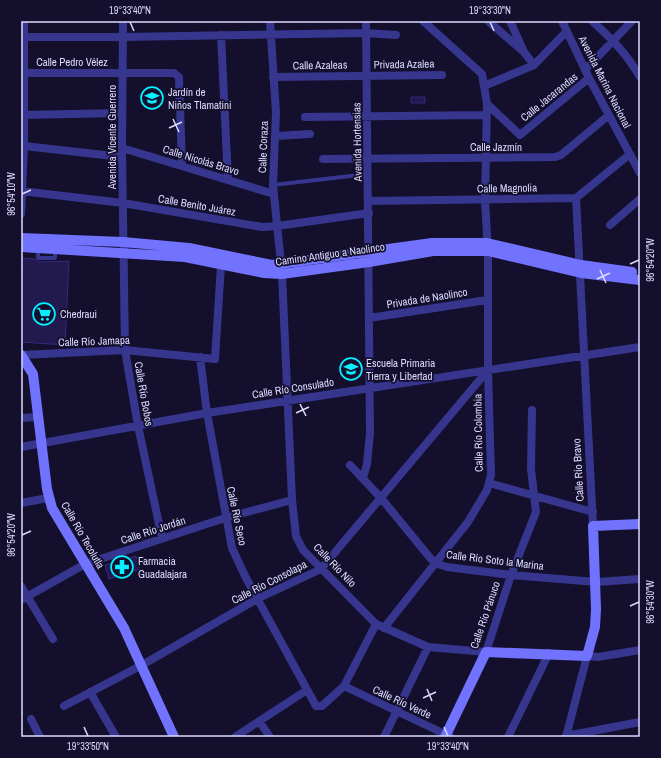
<svg xmlns="http://www.w3.org/2000/svg" width="661" height="758" viewBox="0 0 661 758" font-family="'Archivo Narrow',sans-serif">
<style>
.building{fill:#22194f;stroke:#37297d}
.lines{fill:none;stroke-linecap:round;stroke-linejoin:round}
.path{stroke:#26c8b8;stroke-width:1.5;stroke-dasharray:2 3;stroke-linecap:butt}
.lane{stroke:#36368f;stroke-width:4}
.street{stroke:#36368f;stroke-width:8}
.secondary{stroke:#7173ff;stroke-width:10}
.ticks{fill:none;stroke:#dddaff;stroke-width:1.5}
.labels{text-anchor:middle;stroke-width:3.5;stroke-linejoin:round;paint-order:stroke}
.street-label{font-size:11px;fill:#dddaff;stroke:#130f2c}
.poi-label{font-size:11px;fill:#dddaff;stroke:#130f2c;text-anchor:start}
.neatline{fill:none;stroke:#dddaff;stroke-width:1.5}
.ticks-label{font-size:10px;text-anchor:middle;fill:#dddaff}
</style>
<rect width="100%" height="100%" fill="#130f2c"/>
<path class="building" d="M411,97H425V103H411Z
M22,258L35,259L38,262L69,261L65,345L21,342Z
M136,556L140,569L109,579L105,565Z"/>
<g class="lines">
<path class="path" d="M21,712L25,715"/>
<path class="lane" d="M273,185L368,174
M38,249V258H55V250"/>
<path class="street" d="M123,21L122,148L125,350L138,426L162,538
M270,21L276,113L273,185L282,274L292,500L296,536L303,550L376,624L428,647L486,652L511,575L536,512L531,469L532,410
M488,21L524,52L534,65
M510,21L523,50
M562,21L589,78L640,173
M592,21C611,38 627,54 640,77
M221,35L228,180
M21,37H123L366,33L396,35
M585,70L632,21
M21,73H174L179,77L182,166
M273,77L442,75
M484,86L534,65L567,31
M487,104L520,135L589,78
M21,115L122,113
M305,117L486,115
M275,136L310,134
M24,146L122,157
M122,148L274,194
M323,159L555,157L561,155L609,115
M21,191L123,203L262,227L277,226L369,213
M576,198L593,526
M369,201L576,198L630,154
M21,214L24,146V21
M610,225L640,199
M369,318L487,300
M21,355L125,350L215,359L221,265
M200,357L207,413L232,548L245,576L316,706H322L344,686L376,624
M21,418L37,417
M21,447L207,413L640,347
M350,465L381,498L431,559L435,563L447,567L511,575L596,582L640,579
M363,478L367,464L370,433L366,21
M489,483L593,512
M21,503L48,498
M21,586L53,639
M21,600L85,564L225,518L292,500
M384,628L468,522L487,490L491,475L488,370V251L485,200L487,104L482,74L423,21
M344,686L451,737
M90,692L116,737
M64,706L142,665L257,599L321,569L488,370
M31,719L40,737
M259,721L270,737
M566,736L640,722
M235,737L307,690
M384,737L428,647
M508,737L549,653
M566,737L587,656L598,657L640,650"/>
<path class="secondary" d="M21,238L123,242L189,248L272,265L432,243H487L581,265L632,272
M21,247L185,257L264,273L282,274L369,262L433,251H488L581,273L640,280
M21,355L33,374L47,489L52,508L124,628L174,737
M445,737L486,652L587,656L595,627L596,609L593,526L640,524"/>
</g>
<path class="ticks" d="M130,22L134,31M490,22L494,31M173,119L179,132M169,128L182,122M22,194L31,190M630,264L639,260M600,270L606,283M597,279L610,273M300,404L306,416M296,413L309,407M22,535L31,531M630,606L639,602M427,689L432,701M423,698L436,692M84,727L88,736M444,727L448,736"/>
<defs>
<g id="school-ring" transform="scale(1.15)"><circle r="9.5" fill="#130f2c" stroke="#06f0ff" stroke-width="1.5"/><path d="M0-5L7-2L0 1L-7-2ZM-4 1L0 2.5L4 1V4Q0 6-4 4Z" fill="#06f0ff"/></g>
<g id="supermarket-ring" transform="scale(1.15)"><circle r="9.5" fill="#130f2c" stroke="#06f0ff" stroke-width="1.5"/><path d="M-6-5.5h2.5l.6 2H6L4.5 2H-2.5L-4.4-4H-6ZM-1.5 3.2a1.3 1.3 0 1 0 .1 0ZM3 3.2a1.3 1.3 0 1 0 .1 0Z" fill="#06f0ff"/></g>
<g id="pharmacy-ring" transform="scale(1.15)"><circle r="9.5" fill="#130f2c" stroke="#06f0ff" stroke-width="1.5"/><path d="M-2-6h4v4h4v4h-4v4h-4v-4h-4v-4h4Z" fill="#06f0ff"/></g>
</defs>
<g fill-rule="evenodd">
<use href="#school-ring" x="152" y="98"/>
<use href="#supermarket-ring" x="44" y="314"/>
<use href="#school-ring" x="351" y="369"/>
<use href="#pharmacy-ring" x="122" y="567"/>
</g>
<g class="labels">
<g class="street-label">
<text x="72" y="66">Calle Pedro Vélez</text>
<text transform="translate(404 64) rotate(-1)" y="4">Privada Azalea</text>
<text transform="translate(320 65) rotate(-1)" y="4">Calle Azaleas</text>
<text transform="translate(605 82) rotate(63)" y="4">Avenida Marina Nacional</text>
<text transform="translate(549 97) rotate(-39)" y="4">Calle Jacarandas</text>
<text transform="translate(112 137) rotate(-90)" y="4">Avenida Vicente Guerrero</text>
<text transform="translate(357 142) rotate(-91)" y="4">Avenida Hortensias</text>
<text transform="translate(263 147) rotate(-88)" y="4">Calle Coraza</text>
<text x="496" y="151">Calle Jazmín</text>
<text transform="translate(201 160) rotate(17)" y="4">Calle Nicolás Bravo</text>
<text transform="translate(507 188) rotate(-1)" y="4">Calle Magnolia</text>
<text transform="translate(197 205) rotate(10)" y="4">Calle Benito Juárez</text>
<text transform="translate(330 254) rotate(-8)" y="4">Camino Antiguo a Naolinco</text>
<text transform="translate(427 298) rotate(-9)" y="4">Privada de Naolinco</text>
<text transform="translate(94 341) rotate(-2)" y="4">Calle Río Jamapa</text>
<text transform="translate(293 388) rotate(-9)" y="4">Calle Río Consulado</text>
<text transform="translate(144 394) rotate(80)" y="4">Calle Río Bobos</text>
<text transform="translate(478 433) rotate(-91)" y="4">Calle Río Colombia</text>
<text transform="translate(578 470) rotate(-93)" y="4">Calle Río Bravo</text>
<text transform="translate(237 516) rotate(78)" y="4">Calle Río Seco</text>
<text transform="translate(153 530) rotate(-18)" y="4">Calle Río Jordán</text>
<text transform="translate(83 535) rotate(60)" y="4">Calle Río Tecolutla</text>
<text transform="translate(495 560) rotate(7)" y="4">Calle Río Soto la Marina</text>
<text transform="translate(335 565) rotate(46)" y="4">Calle Río Nilo</text>
<text transform="translate(269 582) rotate(-27)" y="4">Calle Río Consolapa</text>
<text transform="translate(485 615) rotate(-71)" y="4">Calle Río Pánuco</text>
<text transform="translate(402 702) rotate(25)" y="4">Calle Río Verde</text>
</g>
<g class="poi-label">
<text x="168" y="96">Jardín de<tspan x="168" dy="13">Niños Tlamatini</tspan></text>
<text x="60" y="318">Chedraui</text>
<text x="366" y="367">Escuela Primaria<tspan x="366" dy="13">Tierra y Libertad</tspan></text>
<text x="138" y="565">Farmacia<tspan x="138" dy="13">Guadalajara</tspan></text>
</g>
</g>
<rect width="661" height="758" fill="none" stroke="#130f2c" stroke-width="44"/>
<rect x="22" y="22" width="617" height="714" class="neatline"/>
<g class="ticks-label">
<text x="130" y="14">19°33'40"N</text>
<text x="490" y="14">19°33'30"N</text>
<text transform="translate(11 194) rotate(-90)" y="4">96°54'10"W</text>
<text transform="translate(650 260) rotate(-90)" y="4">96°54'20"W</text>
<text transform="translate(11 535) rotate(-90)" y="4">96°54'20"W</text>
<text transform="translate(650 602) rotate(-90)" y="4">96°54'30"W</text>
<text x="88" y="750">19°33'50"N</text>
<text x="448" y="750">19°33'40"N</text>
</g>
</svg>
